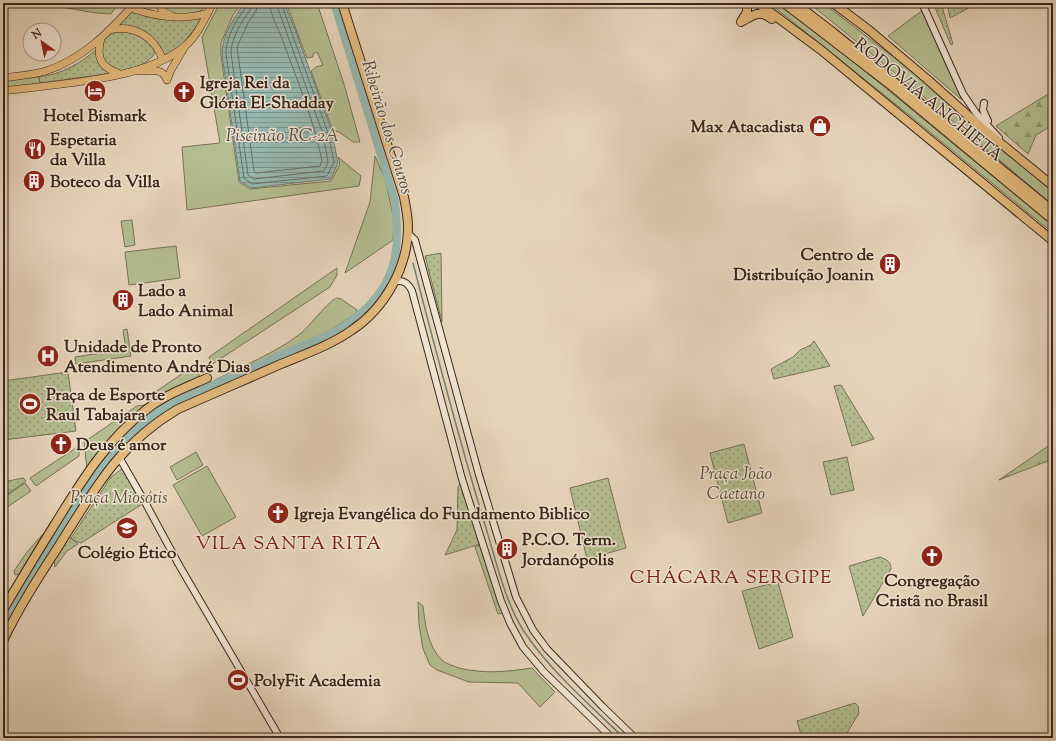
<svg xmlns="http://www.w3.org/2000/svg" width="1056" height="741" viewBox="0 0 1056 741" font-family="'Sorts Mill Goudy',serif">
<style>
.grass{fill:#b4bd90;stroke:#787255}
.forest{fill:url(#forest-firs);stroke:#787255}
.park{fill:url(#park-dots);stroke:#787255}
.water{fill:url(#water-rules);stroke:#727e74}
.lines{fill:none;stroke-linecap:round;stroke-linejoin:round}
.shore{stroke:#686f65;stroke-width:1}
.stream{stroke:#727e74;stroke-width:1.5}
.river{stroke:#96b8b0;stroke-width:8}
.secondary-casing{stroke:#3b261a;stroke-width:8}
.primary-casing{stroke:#3b261a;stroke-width:8}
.highway-casing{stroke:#3b261a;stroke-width:10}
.secondary{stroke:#efe3d2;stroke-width:6}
.primary{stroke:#e3ba7d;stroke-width:7}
.highway{stroke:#e3ba7d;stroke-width:8}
.labels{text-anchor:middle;stroke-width:3;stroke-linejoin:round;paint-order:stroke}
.poi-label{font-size:17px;font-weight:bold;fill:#3b261a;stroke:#efe3d2;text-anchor:start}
.street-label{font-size:17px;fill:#3b261a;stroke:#efe3d2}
.park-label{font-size:17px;font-style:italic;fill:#594c38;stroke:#efe3d2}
.water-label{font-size:18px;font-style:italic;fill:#524a40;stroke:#efe3d2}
.quarter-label{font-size:19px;letter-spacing:1px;fill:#7a1f14;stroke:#efe3d2}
</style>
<defs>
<pattern id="forest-firs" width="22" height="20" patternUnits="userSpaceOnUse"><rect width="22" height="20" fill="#b4bd90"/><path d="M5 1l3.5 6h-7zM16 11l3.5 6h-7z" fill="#949975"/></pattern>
<pattern id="park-dots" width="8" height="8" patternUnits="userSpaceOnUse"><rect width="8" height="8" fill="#b4bd90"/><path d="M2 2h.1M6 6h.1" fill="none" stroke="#949975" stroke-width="1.8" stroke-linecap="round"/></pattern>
<pattern id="water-rules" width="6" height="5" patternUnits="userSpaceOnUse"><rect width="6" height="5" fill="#96b8b0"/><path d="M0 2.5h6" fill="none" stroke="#7c958e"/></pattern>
</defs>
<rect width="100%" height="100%" fill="#e6d4ba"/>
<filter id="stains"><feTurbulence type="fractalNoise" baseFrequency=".005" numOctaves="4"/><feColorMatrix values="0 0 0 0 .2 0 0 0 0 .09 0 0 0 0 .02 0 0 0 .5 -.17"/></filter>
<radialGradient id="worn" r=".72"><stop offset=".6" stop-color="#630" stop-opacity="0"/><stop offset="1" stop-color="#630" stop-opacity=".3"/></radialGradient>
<path class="grass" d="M38,3C55,3 103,0 115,8L111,14L96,13Z
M160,3H208C199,18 178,16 164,9Z
M220,3H242L233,15L221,43V56L239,182L250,189L331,181L340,164L338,157L361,176L359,186L187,210L182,147L220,143L202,37Z
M286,3H317L344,84L360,142H353L339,132L333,131L311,71L316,67L323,65L317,52L313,54V57L307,58Z
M769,3H779L814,29L1053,226V233L914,119Z
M809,3H823L912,71L975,128L1020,164L1053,192V205L912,87Z
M923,10L962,100L888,36Z
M39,77L40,83L3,88V81Z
M375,156L385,179L394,219L393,240L345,273L370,202Z
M132,220L135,245L125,247L121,221Z
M176,246L180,278L129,285L125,252Z
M337,268V275L330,287L211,365L209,357Z
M337,298L341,299L357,310L355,314L329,331L216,382L215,380C243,366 275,353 300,334C309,327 329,300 337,298Z
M127,329L131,356L76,364L75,357L126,349L123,330Z
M192,367H197L199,369V376L185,385L151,398V395Z
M145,405L105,443L87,469L84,442L137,406Z
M79,446V456L36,486L30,478Z
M196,452L203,465L177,480L170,467Z
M207,466L236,517L202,536L173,485Z
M25,483L31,491L3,510V498Z
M43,534L20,574L15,575L14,571L27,552Z
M480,545L503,613L498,614L475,547Z
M418,602L423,606C425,624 428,647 442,660C446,664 454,666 459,668C485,674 505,672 532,668L555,692L540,707L518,683L469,682L437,670L430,665L423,649L419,624Z"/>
<path class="forest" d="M1053,91V126H1051L1036,135L1028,154L996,126Z
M1053,442V459L999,480L1051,444Z"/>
<path class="park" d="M933,3H941L953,44L951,45Z
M947,3H978L950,18Z
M132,9L146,15L204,16L183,44L164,58L151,36L113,28Z
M121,30L143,36L156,51C148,66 134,67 118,72C115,70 110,68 107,65C99,57 99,42 109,34C112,32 117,31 121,30Z
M98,48V53L113,73L40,83L39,77C63,74 81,63 98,48Z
M441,253L442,322L425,256Z
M814,341L830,366L774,379L771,369L793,357L800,350L811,345Z
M68,372L76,431L3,440V381Z
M841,385L874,439L852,446L834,386Z
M744,444L762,513L728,523L710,453Z
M847,457L854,490L831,495L823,462Z
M123,468L144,503L81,543C77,542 74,541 71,538L107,483L111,477Z
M23,478L26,481L3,497V482Z
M608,478L626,548L587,559L570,488Z
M460,484L463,485L480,544L445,555L457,530L458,487Z
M69,537L78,544L67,551L55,567L54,560Z
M880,557C887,560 891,561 891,569L863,616L849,566Z
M778,582L793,637L759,649L742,591Z
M855,703L858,706L859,713L844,738H802L797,721Z"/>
<path class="water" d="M244,3H284L295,29L332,132L338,163L331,179L251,188L240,181L222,54C222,35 234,18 244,3Z"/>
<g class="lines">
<path class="shore" d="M247,3C246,9 242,12 239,17C232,28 226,41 226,54L244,178L252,184L327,176L334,162L328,133L281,3
M252,3C252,10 247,14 243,20C237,30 231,42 231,53L248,175L254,179L324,171L328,162L323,134L276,3
M258,3L256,11L248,23L237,47L254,171L256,173L320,166L322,161C314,120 297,80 283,41C279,29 270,16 270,3"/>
<path class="stream" d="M413,263C436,352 459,440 486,528C496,561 505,601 523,630C550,671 589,704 624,738"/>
<path class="river" d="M3,624L71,513L101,468L125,440L146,421L164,408L196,392L328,335C356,321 384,297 393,265C399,245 397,222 395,201L334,3"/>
<g class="secondary-casing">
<path id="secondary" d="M922,3L963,94L976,113L999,138
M984,103L983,110L988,121
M408,233L415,240L479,475L516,597L533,630L547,649L603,707L635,738
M394,282C403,279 408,283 412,291L462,479L501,601L510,623L523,647L544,672L612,738
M119,457L146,504L179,565L280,738"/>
</g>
<g class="primary-casing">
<path id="primary" d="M157,3L164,12L172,16
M131,8C156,17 181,21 208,13
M109,30C134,24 154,36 163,60
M101,38C96,58 100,67 120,74
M139,71C151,71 162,67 167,80
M3,78C17,76 32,75 46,71C83,59 110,31 135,3
M167,80L171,70L184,48
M3,91C55,84 145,81 185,46C198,35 205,18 213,3"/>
</g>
<g class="highway-casing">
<path id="highway" d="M758,3L821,50L1053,241
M784,3L888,83L1053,220
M795,3L834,33L1053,211
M833,3L869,30L927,79L982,128L1053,186
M742,20L747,12V3
M741,22C754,15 759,9 772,19
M3,610C20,581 37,553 55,524C81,482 107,439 147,409C165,395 187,387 207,378
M3,641C19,607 40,575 60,544C95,488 119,444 178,409C212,394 247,379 281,364C305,354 331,345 352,330C385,308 408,267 408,227C408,217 406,207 404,197L342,3"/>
</g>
<use href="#secondary" class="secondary"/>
<use href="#primary" class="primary"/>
<use href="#highway" class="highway"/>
</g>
<defs>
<g id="hotel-disc" transform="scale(1.15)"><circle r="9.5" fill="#8f2418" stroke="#efe3d2"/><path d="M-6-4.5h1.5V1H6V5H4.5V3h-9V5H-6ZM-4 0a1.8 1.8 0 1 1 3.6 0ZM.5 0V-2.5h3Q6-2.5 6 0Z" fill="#fff"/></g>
<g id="church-disc" transform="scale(1.15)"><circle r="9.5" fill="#8f2418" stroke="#efe3d2"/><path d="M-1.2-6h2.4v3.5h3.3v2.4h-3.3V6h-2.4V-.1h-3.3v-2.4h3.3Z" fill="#fff"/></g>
<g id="shop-disc" transform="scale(1.15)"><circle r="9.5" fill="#8f2418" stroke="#efe3d2"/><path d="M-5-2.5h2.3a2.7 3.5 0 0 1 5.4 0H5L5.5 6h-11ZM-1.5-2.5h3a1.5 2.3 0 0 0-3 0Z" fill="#fff"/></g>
<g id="restaurant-disc" transform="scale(1.15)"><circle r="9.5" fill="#8f2418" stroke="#efe3d2"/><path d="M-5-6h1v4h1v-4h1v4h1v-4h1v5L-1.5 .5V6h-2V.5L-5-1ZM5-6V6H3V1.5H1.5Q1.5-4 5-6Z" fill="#fff"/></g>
<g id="building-disc" transform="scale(1.15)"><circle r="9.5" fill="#8f2418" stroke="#efe3d2"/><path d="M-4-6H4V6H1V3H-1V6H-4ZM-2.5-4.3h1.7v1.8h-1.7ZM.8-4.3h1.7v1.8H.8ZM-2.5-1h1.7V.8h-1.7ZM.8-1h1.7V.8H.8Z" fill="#fff"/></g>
<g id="hospital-disc" transform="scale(1.15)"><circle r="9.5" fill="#8f2418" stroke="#efe3d2"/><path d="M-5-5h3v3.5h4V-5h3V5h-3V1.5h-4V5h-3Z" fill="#fff"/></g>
<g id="stadium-disc" transform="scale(1.15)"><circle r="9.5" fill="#8f2418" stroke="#efe3d2"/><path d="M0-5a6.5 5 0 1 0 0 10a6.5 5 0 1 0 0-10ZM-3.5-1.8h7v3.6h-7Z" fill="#fff"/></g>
<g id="school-disc" transform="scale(1.15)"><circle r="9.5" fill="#8f2418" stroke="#efe3d2"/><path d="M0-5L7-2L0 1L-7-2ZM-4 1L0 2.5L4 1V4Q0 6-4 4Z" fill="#fff"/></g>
</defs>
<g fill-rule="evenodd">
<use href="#hotel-disc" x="95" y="91"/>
<use href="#church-disc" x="184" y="92"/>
<use href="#shop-disc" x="820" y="126"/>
<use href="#restaurant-disc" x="35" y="149"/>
<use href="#building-disc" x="34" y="181"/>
<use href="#building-disc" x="890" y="264"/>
<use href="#building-disc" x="123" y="300"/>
<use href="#hospital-disc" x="48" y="356"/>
<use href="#stadium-disc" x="30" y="404"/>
<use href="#church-disc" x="61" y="444"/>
<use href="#church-disc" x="278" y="513"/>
<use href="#school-disc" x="127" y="528"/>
<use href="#building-disc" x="507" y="549"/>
<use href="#church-disc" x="932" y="556"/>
<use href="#stadium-disc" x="238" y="680"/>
</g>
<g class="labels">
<g class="poi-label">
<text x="200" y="88">Igreja Rei da<tspan x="200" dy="20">Glória El-Shadday</tspan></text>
<text x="95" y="121" text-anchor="middle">Hotel Bismark</text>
<text x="804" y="132" text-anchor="end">Max Atacadista</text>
<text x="50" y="145">Espetaria<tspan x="50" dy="20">da Villa</tspan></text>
<text x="50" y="187">Boteco da Villa</text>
<text x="874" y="260" text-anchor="end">Centro de<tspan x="874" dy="20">Distribuíção Joanin</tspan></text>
<text x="138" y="296">Lado a<tspan x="138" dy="20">Lado Animal</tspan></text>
<text x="64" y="352">Unidade de Pronto<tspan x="64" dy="20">Atendimento André Dias</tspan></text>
<text x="46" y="400">Praça de Esporte<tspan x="46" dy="20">Raul Tabajara</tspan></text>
<text x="76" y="450">Deus é amor</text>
<text x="294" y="519">Igreja Evangélica do Fundamento Biblico</text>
<text x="522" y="545">P.C.O. Term.<tspan x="522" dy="20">Jordanópolis</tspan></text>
<text x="127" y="558" text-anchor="middle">Colégio Ético</text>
<text x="932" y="586" text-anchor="middle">Congregação<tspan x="932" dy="20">Cristã no Brasil</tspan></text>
<text x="254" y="686">PolyFit Academia</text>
</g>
<g class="street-label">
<text transform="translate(929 99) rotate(39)" y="6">RODOVIA ANCHIETA</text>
</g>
<g class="park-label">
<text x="736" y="479">Praça João<tspan x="736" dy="20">Caetano</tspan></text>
<text x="119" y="503">Praça Miosótis</text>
</g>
<g class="water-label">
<text transform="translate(388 127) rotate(73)" y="6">Ribeirão dos Couros</text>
<text x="282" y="141">Piscinão RC-2A</text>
</g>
<g class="quarter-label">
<text x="289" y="549">VILA SANTA RITA</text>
<text x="731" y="583">CHÁCARA SERGIPE</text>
</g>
</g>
<rect width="1056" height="741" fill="none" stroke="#e6d4ba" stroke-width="16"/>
<rect x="4" y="4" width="1048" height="733" fill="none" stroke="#3b261a" stroke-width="2"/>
<rect x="8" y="8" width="1040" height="725" fill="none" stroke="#3b261a"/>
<g transform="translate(42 42) rotate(327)"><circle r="19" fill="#efe3d2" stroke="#a79788"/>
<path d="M0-3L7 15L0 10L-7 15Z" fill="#8f2418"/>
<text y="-6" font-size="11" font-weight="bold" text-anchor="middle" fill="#3b261a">N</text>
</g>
<rect width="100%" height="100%" filter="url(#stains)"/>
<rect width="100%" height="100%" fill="url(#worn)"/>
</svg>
